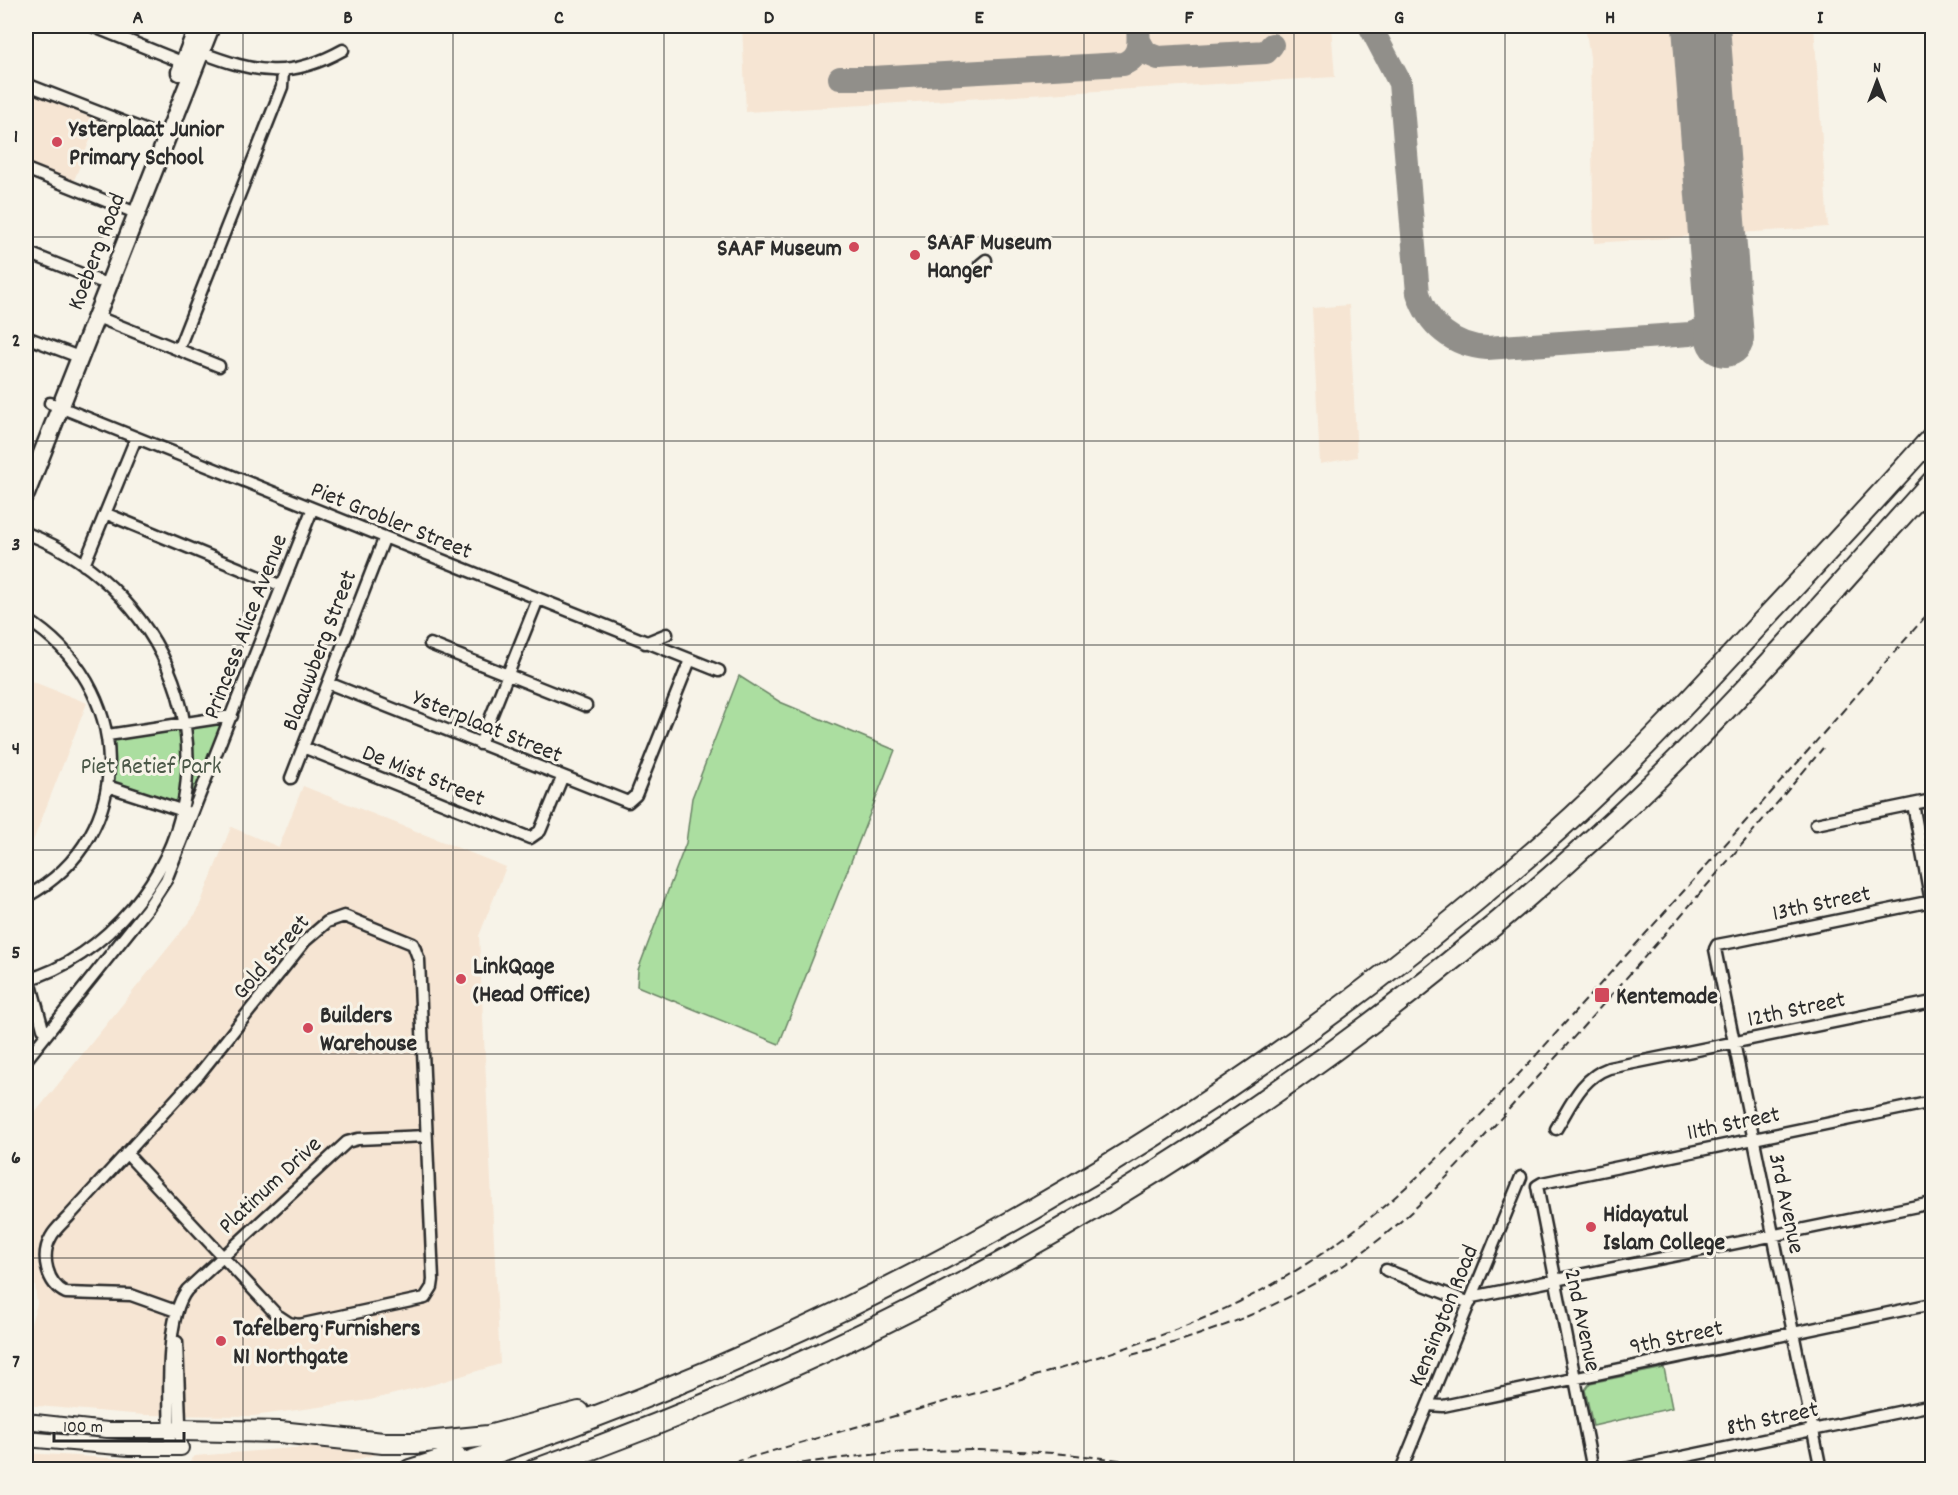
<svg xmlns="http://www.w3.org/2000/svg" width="1958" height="1495" viewBox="0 0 1958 1495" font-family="Dekko,sans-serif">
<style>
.built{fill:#f6e5d3}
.green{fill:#abdea0;stroke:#6b8466;stroke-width:1.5}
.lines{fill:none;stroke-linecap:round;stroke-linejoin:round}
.taxiway{stroke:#918f8a;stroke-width:24}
.runway{stroke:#918f8a;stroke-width:58}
.minor-casing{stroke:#2b2b2b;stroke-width:15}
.tertiary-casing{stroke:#2b2b2b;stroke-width:18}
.primary-casing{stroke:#2b2b2b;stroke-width:21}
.motorway-casing{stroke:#2b2b2b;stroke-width:24}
.minor{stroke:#f7f3e8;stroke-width:10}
.tertiary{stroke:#f7f3e8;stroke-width:14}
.primary{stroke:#f7f3e8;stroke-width:16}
.motorway{stroke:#f7f3e8;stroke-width:20}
.rail{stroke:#2b2b2b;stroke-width:2;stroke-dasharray:9 4.5;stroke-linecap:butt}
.grid{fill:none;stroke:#2b2b2b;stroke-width:1.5;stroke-opacity:0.55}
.poi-dot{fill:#d1495b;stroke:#f7f3e8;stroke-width:2}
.labels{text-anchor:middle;stroke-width:6;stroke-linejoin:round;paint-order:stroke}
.poi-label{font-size:24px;font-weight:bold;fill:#2b2b2b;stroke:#f7f3e8;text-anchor:start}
.street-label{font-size:24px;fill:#2b2b2b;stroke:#f7f3e8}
.park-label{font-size:24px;fill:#4b5848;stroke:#f7f3e8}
.neatline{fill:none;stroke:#2b2b2b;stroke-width:2}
.grid-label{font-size:20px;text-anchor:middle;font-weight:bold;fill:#2b2b2b}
</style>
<rect width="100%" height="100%" fill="#f7f3e8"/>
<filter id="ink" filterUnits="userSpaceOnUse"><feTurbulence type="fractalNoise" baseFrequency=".0167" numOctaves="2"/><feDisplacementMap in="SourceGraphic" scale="12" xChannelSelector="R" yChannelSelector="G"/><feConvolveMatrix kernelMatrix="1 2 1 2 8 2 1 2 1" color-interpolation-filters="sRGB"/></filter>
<g filter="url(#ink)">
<path class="built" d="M742,26H1331L1335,77L746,112Z
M1585,26H1814L1828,227L1594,243L1590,57Z
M26,91L98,120L73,183L26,163Z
M1349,305L1357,457L1320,464L1312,308Z
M26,679L87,703L26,859Z
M303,786L506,867L479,936L500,1364L435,1384L370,1400L253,1416L144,1415L26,1405V1339L37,1304L26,1192V1124L197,912L231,827L279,847Z
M305,1447L377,1454L321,1469H189V1462L195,1456Z
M26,1453L160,1461L164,1469H26Z"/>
<path class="green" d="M739,676L780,702L895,750L779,1044L637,986L638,970L686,843L692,798Z
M224,721L192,801H190L193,763L189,728Z
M180,730L183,756L178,804L115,785V740Z
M1664,1368L1672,1408L1593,1426L1585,1390L1590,1383Z"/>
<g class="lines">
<path class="taxiway" d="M1370,26L1400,83L1418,293C1428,325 1453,346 1487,348L1690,334C1711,328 1721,312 1721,291
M1139,41L1146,53L1158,58L1266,52L1272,45
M840,78H872L1123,64C1141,57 1139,42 1138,26"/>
<path class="runway" d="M1701,26L1725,338"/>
<g class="minor-casing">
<path id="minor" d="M92,26L184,63
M200,52C255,73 289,80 343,50
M26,84L165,138
M26,169L136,213
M26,252L99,281
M980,265L986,260
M95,316L219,366
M26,337L79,357
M178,350L282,87L283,71
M50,403L719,671
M107,514L282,586
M26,533C178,592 242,777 133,907C104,941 69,968 26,980
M84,565L136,438
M26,619C132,685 141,834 26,897
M645,643L667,634
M430,644L586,706
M328,683L628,802L636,795L690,660
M108,735L232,716
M480,744L538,599
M303,747L530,838L540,831L562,778
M291,778L384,539
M107,786L190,813
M1913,804L1932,907
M1816,824L1932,800
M26,966L43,1029L48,1032
M26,1060L147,909L166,880L312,510
M1556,1129C1571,1105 1581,1078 1609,1068L1932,1002
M126,1153L277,1315L289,1323L299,1325L425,1298L432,1287L433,1280L419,960L413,944L344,916L327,922L305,941L200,1073L70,1215C64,1222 55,1229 51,1237C40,1256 47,1284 66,1293L131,1295L176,1311
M1386,1270L1470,1303
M1472,1297L1932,1203
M177,1342L181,1448
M1428,1405L1443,1406L1932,1304
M170,1448C170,1408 163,1320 187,1290L347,1142L358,1139L426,1136
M1401,1470L1521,1177
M1593,1470L1537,1186L1542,1183L1932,1102
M1620,1470L1932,1405
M1821,1470L1715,949L1717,945L1733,942L1932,901"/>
</g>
<g class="tertiary-casing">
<path id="tertiary" d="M26,1421L107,1430H181
M26,1439L129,1448H181"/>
</g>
<g class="primary-casing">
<path id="primary" d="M180,72L198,26
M26,494L211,26"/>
</g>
<g class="motorway-casing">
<path id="motorway" d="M181,1430L280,1432L383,1443H415L488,1436L579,1412
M410,1470L455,1456
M444,1470C858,1336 1232,1120 1557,831C1628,767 1693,697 1757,627C1816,564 1875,501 1932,437
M534,1470C943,1326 1298,1112 1616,818C1729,714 1829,596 1932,482"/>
</g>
<use href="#minor" class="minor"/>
<use href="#tertiary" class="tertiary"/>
<use href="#primary" class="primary"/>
<use href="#motorway" class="motorway"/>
<path class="rail" d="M1131,1355C1207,1335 1282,1307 1347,1263C1422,1213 1479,1141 1539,1076C1636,968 1731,859 1823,748
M707,1470C799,1443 891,1417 983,1391C1070,1366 1157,1342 1239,1302C1389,1229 1493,1102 1603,981C1714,858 1823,734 1932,609
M762,1470C900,1445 1038,1442 1176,1470
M858,1470L976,1463L1090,1470"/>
</g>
</g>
<path class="grid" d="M243,26V1470M453,26V1470M664,26V1470M874,26V1470M1084,26V1470M1294,26V1470M1505,26V1470M1715,26V1470M26,237H1932M26,441H1932M26,645H1932M26,850H1932M26,1054H1932M26,1258H1932"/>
<g class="poi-dot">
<circle cx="57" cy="142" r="6"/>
<circle cx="854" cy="247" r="6"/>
<circle cx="915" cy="255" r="6"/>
<circle cx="461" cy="979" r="6"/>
<rect x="1594" y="987" width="16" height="16" rx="3"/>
<circle cx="308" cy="1028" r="6"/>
<circle cx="1591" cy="1227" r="6"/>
<circle cx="221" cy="1341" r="6"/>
</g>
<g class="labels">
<g class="poi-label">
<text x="69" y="136">Ysterplaat Junior<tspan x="69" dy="28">Primary School</tspan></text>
<text x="927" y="249">SAAF Museum<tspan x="927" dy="28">Hanger</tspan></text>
<text x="842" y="255" text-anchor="end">SAAF Museum</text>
<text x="473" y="973">LinkQage<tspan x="473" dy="28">(Head Office)</tspan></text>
<text x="1616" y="1003">Kentemade</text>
<text x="320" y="1022">Builders<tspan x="320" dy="28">Warehouse</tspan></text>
<text x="1603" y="1221">Hidayatul<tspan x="1603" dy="28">Islam College</tspan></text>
<text x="233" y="1335">Tafelberg Furnishers<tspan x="233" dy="28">N1 Northgate</tspan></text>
</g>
<g class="street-label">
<text transform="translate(95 251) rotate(-69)" y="8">Koeberg Road</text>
<text transform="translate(392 519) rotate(22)" y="8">Piet Grobler Street</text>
<text transform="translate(244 626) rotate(-69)" y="8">Princess Alice Avenue</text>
<text transform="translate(318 650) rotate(-69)" y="8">Blaauwberg Street</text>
<text transform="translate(488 725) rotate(22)" y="8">Ysterplaat Street</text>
<text transform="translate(424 774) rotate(22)" y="8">De Mist Street</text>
<text transform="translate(1821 902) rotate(-12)" y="8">13th Street</text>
<text transform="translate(270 956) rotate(-49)" y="8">Gold Street</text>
<text transform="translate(1796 1008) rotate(-12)" y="8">12th Street</text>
<text transform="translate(1733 1122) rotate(-12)" y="8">11th Street</text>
<text transform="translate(269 1184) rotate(-43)" y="8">Platinum Drive</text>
<text transform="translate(1788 1203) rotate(78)" y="8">3rd Avenue</text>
<text transform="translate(1442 1315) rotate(-68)" y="8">Kensington Road</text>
<text transform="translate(1584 1320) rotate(78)" y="8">2nd Avenue</text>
<text transform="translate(1676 1336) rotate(-12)" y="8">9th Street</text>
<text transform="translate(1772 1417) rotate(-12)" y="8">8th Street</text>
</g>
<g class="park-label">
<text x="151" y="773">Piet Retief Park</text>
</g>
</g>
<rect width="1958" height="1495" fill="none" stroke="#f7f3e8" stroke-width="66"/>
<g transform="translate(1877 81)" stroke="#f7f3e8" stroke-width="4.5" paint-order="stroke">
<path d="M0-4.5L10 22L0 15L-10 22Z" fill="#2b2b2b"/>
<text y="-9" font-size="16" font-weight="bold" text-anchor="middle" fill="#2b2b2b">N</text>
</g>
<path d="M54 1432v9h130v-9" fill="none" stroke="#2b2b2b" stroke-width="3"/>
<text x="63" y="1432" font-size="18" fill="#2b2b2b" stroke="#f7f3e8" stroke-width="4.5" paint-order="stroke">100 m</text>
<rect x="33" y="33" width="1892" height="1429" class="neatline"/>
<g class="grid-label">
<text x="138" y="23">A</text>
<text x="348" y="23">B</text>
<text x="559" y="23">C</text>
<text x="769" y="23">D</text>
<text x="979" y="23">E</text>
<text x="1189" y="23">F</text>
<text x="1399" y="23">G</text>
<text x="1610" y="23">H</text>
<text x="1820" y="23">I</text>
<text x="16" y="142">1</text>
<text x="16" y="346">2</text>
<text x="16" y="550">3</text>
<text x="16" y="754">4</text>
<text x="16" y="958">5</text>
<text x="16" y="1163">6</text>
<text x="16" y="1367">7</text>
</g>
</svg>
